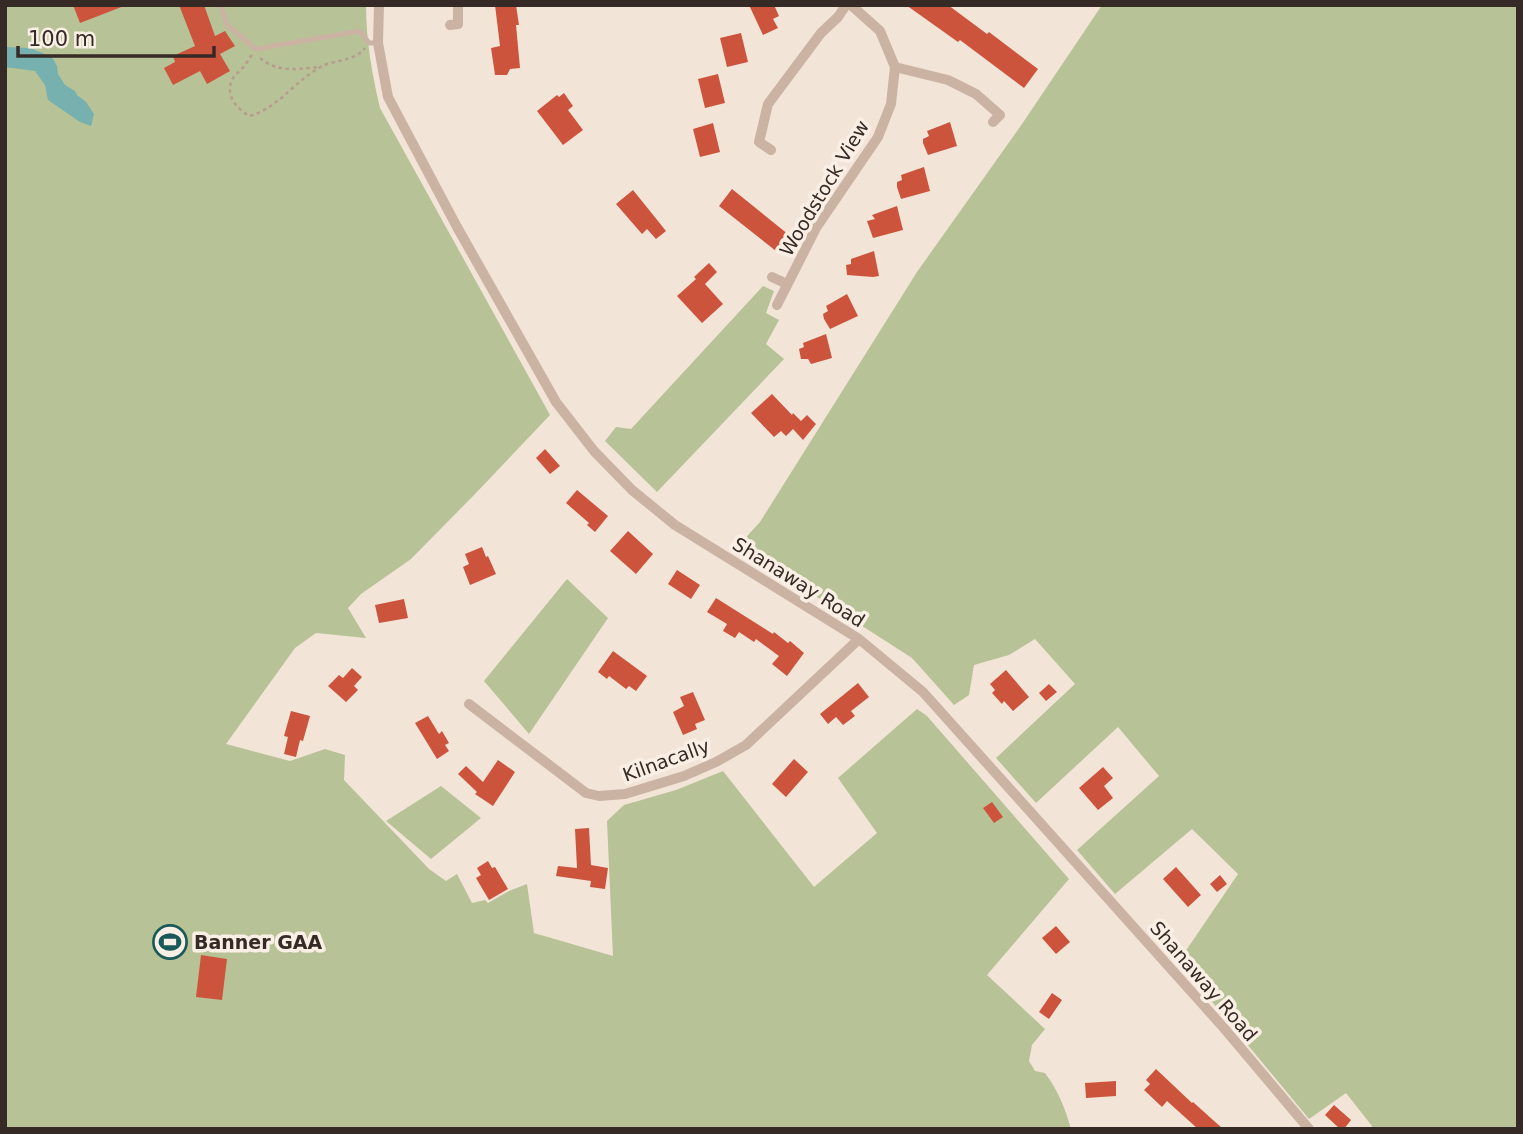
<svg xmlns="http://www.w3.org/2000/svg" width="1523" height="1134" viewBox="0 0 1523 1134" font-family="'DejaVu Sans',sans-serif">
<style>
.green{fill:#b7c297}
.water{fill:#76b1af}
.building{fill:#cd543c}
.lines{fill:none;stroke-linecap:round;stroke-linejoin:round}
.path{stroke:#b79c8e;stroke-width:2.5;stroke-dasharray:3.5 3.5;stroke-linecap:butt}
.service{stroke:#cbb3a4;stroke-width:5}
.minor{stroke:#cbb3a4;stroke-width:10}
.labels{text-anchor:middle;stroke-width:7;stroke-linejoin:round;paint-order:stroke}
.street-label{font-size:19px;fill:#362a26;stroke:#faefe4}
.poi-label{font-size:19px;font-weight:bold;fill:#362a26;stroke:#faefe4;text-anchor:start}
</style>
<rect width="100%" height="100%" fill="#f3e4d8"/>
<path class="green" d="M5,5H366C366,40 372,74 380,108L550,415L475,494L411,559L361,594L348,608L366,638L316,633L295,648L226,744L290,761L325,749L345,755L344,780L429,869L446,881L457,874L472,903L485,900L488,903L509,891L527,884L534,933L613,956L607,821L624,805L676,790L723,771L814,887L877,833L838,778L917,709L927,716L1069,879L987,975L1045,1029L1032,1045L1029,1061L1035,1071L1045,1073C1058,1090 1065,1108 1071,1129H5Z
M1102,5H1518V1129H1370L1372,1126L1346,1093L1309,1119L1180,963L1179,957L1185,952L1238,874L1192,829L1115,894L1077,850L1159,776L1118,727L1036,803L996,758L1075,684L1035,639L1009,655L974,665L969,695L954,705L912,658L738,546L760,522L917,272L1022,124Z
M763,286L774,291L766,313L779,320L766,344L784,359L657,492L605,441L616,427L631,429Z
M567,579L608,618L529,734L484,681Z
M441,786L481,818L431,859L386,821Z"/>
<path class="water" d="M5,47L30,48L52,57L57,66L58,74L65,85L75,91L77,95L86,102L94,114L91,126L80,122L48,100L45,85L35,71L5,67Z"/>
<path class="building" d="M73,5H123L124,6L80,23Z
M179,5H204L215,36L225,31L235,46L220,54L230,71L207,84L200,71L173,85L164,68L175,62L173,56L195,46Z
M495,5H516L519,25H516L520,68L510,69L507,75H495L491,48L500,46Z
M749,5H774L779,16L773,19L778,28L763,35Z
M906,5H948L987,34L989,32L1038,69L1024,88L960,40L958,42Z
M741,33L748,62L727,67L720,38Z
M718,74L725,103L705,108L698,79Z
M564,93L573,106L568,110L583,130L563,145L537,111L557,95L559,97Z
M950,122L957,146L928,155L923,143V139L929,136L927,131Z
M713,123L720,152L700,157L693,129Z
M924,167L930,191L901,199L897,187V182L902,180L901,175Z
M732,189L789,235L776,251L719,206Z
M633,190L666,231L656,239L647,229L642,234L616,204Z
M897,206L903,230L873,238L867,221L875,219L872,215Z
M874,251L879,276L873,277L847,275L846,265L851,264V259Z
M709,263L717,272L705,284L723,304L702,323L677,296L696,279L694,277Z
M847,294L858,316L830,329L824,319L823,314L828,311L826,306Z
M826,334L832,358L811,364L808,359H801L799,349L804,347L803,343Z
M772,394L792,415L793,413L801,421L807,415L816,424L803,440L793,429L786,436L781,431L774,437L751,413Z
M545,449L560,466L550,474L536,458Z
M577,490L608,516L595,532L587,525L589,523L566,503Z
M628,531L653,554L636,574L610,551Z
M482,547L486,557L488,556L496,574L470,585L463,567L469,564L465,554Z
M677,570L700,585L691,599L668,584Z
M716,598L773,634L774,632L788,643L790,641L804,653L787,676L772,664L779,656L756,639L754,642L739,632L735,638L723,631L727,624L707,612Z
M404,599L408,618L379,623L375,605Z
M613,651L647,676L636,691L629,686L626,689L609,676L607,679L598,672Z
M352,668L362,677L354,686L358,690L346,702L328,686L339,675L343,678Z
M1006,670L1029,697L1013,711L1004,701L1002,704L992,693L995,690L990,684Z
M858,683L869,697L851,711L855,716L843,725L836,717L828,724L820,714Z
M1049,684L1057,692L1046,701L1039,693Z
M693,692L705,720L695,724L697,729L683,735L673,712L684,706L680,697Z
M291,711L310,716L303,741L300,740L296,757L284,754L288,737L284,736Z
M428,716L439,734L442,731L449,743L445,745L449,751L437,759L415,723Z
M794,759L808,772L786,797L772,784Z
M498,760L515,772L493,806L475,794L477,792L458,774L466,766L483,782Z
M1103,767L1113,778L1104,786L1113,798L1098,810L1079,788Z
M992,802L1003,817L994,823L983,808Z
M589,828L591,865L608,868L605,889L590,887L591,881L556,876L558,866L577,868L575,829Z
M488,861L492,868L495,867L508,889L489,900L476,878L481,875L477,868Z
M1176,867L1201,895L1188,907L1163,879Z
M1220,875L1227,884L1217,892L1210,884Z
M1056,926L1070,942L1056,954L1042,938Z
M201,955L227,959L222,1000L196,997Z
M1052,993L1062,1000L1049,1019L1039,1012Z
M1156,1069L1192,1103L1193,1102L1223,1129H1198L1167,1101L1162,1107L1144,1090L1150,1084L1146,1080Z
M1116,1081V1096L1086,1098L1085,1083Z
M1334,1105L1351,1120L1344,1129H1340L1325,1115Z"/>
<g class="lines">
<path class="path" d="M252,55C248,60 245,66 241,70C238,73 235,74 233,78C224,94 236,109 250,116C279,107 294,82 319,68C333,59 354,62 365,48
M260,58C278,73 298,69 319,67"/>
<path class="service" d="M220,5L227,25L256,49L360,31L369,43H378"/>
<path class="minor" d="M379,5L378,43L388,97L457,227L556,402L594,451L632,490L675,525L859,639L923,692L1223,1027L1309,1129
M851,5L880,31L895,67
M450,25L458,24V5
M771,150L759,142L768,104L821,33L838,17L846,5
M772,277L787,284
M777,305L816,228L878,137L891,104L895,67L948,80L976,94L1000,115L993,122
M469,704L586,793L599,796L625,794L684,776L716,762L746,745L859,639"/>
</g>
<defs>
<g id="stadium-ring" transform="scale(1.75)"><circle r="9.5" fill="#faefe4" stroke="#195959" stroke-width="1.5"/><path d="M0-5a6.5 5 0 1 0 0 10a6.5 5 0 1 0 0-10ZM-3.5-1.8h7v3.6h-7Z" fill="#195959"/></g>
</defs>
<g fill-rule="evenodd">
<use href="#stadium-ring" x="170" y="942"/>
</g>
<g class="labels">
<g class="street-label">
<text transform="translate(824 188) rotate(-59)" y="7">Woodstock View</text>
<text transform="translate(799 582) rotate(32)" y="7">Shanaway Road</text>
<text transform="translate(666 760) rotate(-20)" y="7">Kilnacally</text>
<text transform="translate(1204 981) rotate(49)" y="7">Shanaway Road</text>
</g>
<g class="poi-label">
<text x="194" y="949">Banner GAA</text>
</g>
</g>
<rect width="1523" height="1134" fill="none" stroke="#362a26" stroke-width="14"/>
<path d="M18 46v10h196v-10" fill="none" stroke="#362a26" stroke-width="3.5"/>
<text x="28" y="46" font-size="21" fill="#362a26" stroke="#faefe4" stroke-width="5" paint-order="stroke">100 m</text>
</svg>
